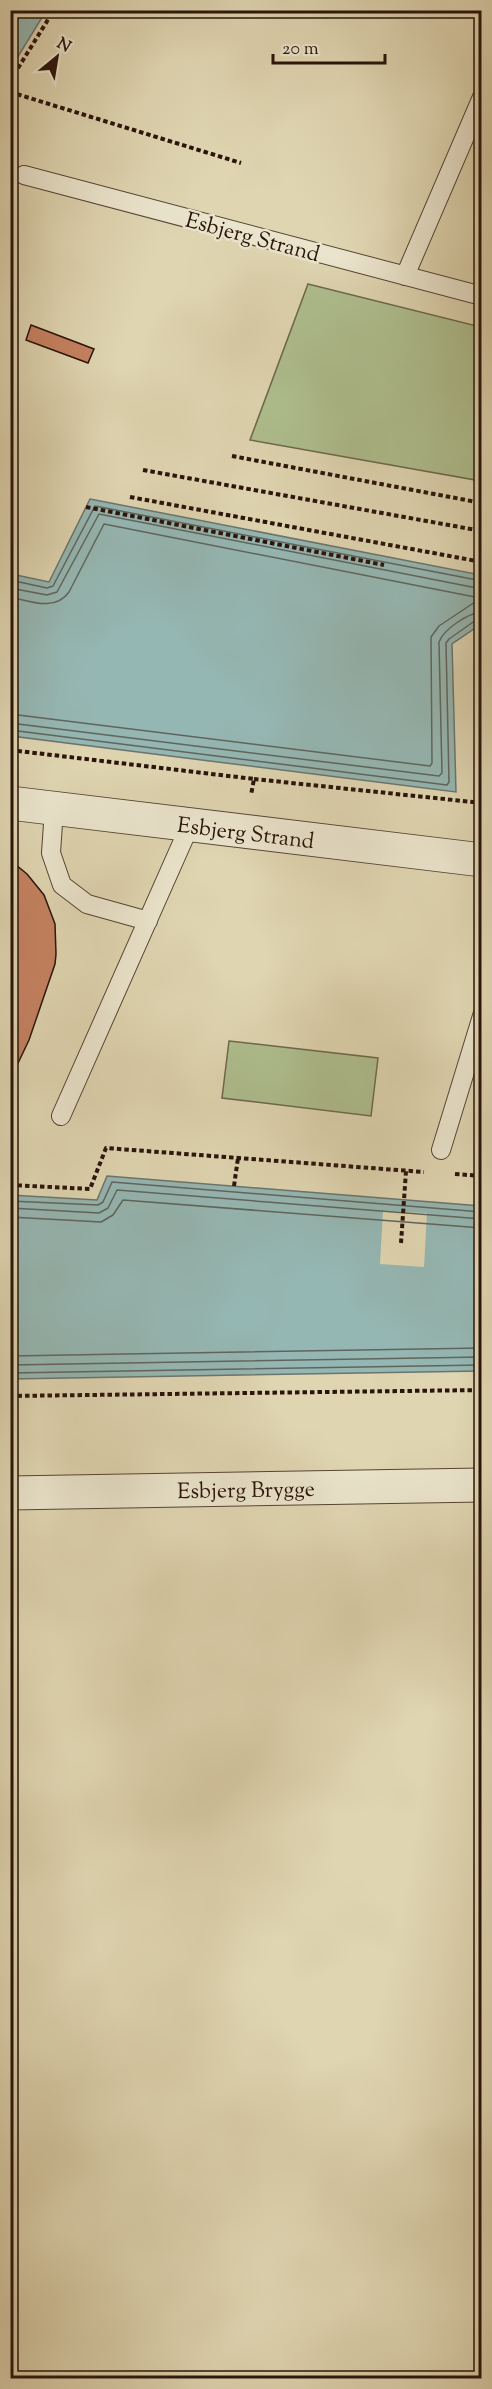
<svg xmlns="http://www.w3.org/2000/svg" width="492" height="2389" viewBox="0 0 492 2389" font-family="'Sorts Mill Goudy',serif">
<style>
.green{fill:#aebe8e;stroke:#6c684c;stroke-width:1.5}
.water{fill:#95b7b3;stroke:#6a756f;stroke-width:1.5}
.pier{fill:#dfd5b1}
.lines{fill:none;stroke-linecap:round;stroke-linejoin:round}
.shore{stroke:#5f655e;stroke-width:1.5}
.building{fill:#c58261;stroke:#29130a;stroke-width:1.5}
.lane-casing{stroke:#564434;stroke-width:20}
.street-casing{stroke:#564434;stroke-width:35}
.path{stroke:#29130a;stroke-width:4;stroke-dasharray:4.5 3;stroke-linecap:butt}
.lane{stroke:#eae4cc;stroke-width:18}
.street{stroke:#eae4cc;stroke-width:33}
.labels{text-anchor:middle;stroke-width:5;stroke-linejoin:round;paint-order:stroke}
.street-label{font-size:22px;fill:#29130a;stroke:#eae4cc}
</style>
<rect width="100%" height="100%" fill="#dfd5b1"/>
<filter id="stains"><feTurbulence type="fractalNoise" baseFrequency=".00333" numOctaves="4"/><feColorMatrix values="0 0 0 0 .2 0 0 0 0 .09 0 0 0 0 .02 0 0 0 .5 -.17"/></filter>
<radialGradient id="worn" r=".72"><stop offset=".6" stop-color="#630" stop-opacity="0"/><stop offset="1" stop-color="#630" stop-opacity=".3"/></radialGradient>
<path class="green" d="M308,284L481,327V481L250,440Z
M229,1041L378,1058L371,1116L222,1098Z"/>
<path class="water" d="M11,10L46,11L11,68L10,11Z
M90,499L481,575V624L452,644L456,792L11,736V574L49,582Z
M107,1176L481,1206V1371L11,1379L10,1195L97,1200Z"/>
<path class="pier" d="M383,1211L427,1213L424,1267L380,1264Z"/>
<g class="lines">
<path class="shore" d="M10,580L47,588L53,586L95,506L482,581
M10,588L47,595L57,592L99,514L482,589
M10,597C30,601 55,612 69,592L104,524L475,597L478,600L439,626L431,637L432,763L430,766L10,714
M10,723L439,776L442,773L439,642C444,629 468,613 482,612
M10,730L447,785L449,782L446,643L449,639L476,620L482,619
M10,1201L98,1205L103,1202L112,1182L482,1212
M10,1208L99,1213L108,1208L117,1190L482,1219
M10,1217L101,1222L113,1215L123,1200L482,1228
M10,1356L482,1348
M10,1365L482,1357
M10,1373L482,1365"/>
</g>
<path class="building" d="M31,325L94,349L88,363L26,340Z
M10,860L27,874L44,895L55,924L56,954L55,964L29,1040L10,1080Z"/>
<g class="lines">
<g class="lane-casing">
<path id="lane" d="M24,175L482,296
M405,276L482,97
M54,809L51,853L62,885L87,904L148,921
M61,1116L190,825
M441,1150L482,1016"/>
</g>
<g class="street-casing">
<path id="street" d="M10,803L482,860
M10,1493L482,1485"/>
</g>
<path class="path" d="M314,10L320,12L321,10
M10,81L54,10
M10,92L241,163
M232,456L482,503
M143,470L482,531
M130,497L482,562
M86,507L384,565
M10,750L254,779L251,795
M254,779L482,803
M481,781L482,779
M455,1174L482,1176
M10,1185L90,1189L106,1148L424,1172
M234,1186L238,1158
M401,1243L406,1171
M10,1396L482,1390"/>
<use href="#lane" class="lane"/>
<use href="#street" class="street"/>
</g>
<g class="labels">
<g class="street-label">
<text transform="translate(253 236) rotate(15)" y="8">Esbjerg Strand</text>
<text transform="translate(246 832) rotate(7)" y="8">Esbjerg Strand</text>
<text transform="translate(246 1489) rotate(-1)" y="8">Esbjerg Brygge</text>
</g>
</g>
<rect width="492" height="2389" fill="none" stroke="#dfd5b1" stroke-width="36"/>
<rect x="12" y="12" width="468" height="2365" fill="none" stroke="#29130a" stroke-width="3"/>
<rect x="18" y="18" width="456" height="2353" fill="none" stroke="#29130a" stroke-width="1.5"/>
<g transform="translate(57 57) rotate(30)" stroke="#eae4cc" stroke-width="4.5" paint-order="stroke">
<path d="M0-4.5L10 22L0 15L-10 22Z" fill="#29130a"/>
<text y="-9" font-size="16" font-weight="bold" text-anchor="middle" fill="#29130a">N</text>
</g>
<path d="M273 54v9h112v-9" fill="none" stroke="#29130a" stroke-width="3"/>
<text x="282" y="54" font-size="18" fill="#29130a" stroke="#eae4cc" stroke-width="4.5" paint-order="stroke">20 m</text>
<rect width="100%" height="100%" filter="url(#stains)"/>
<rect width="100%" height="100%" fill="url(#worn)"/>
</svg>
